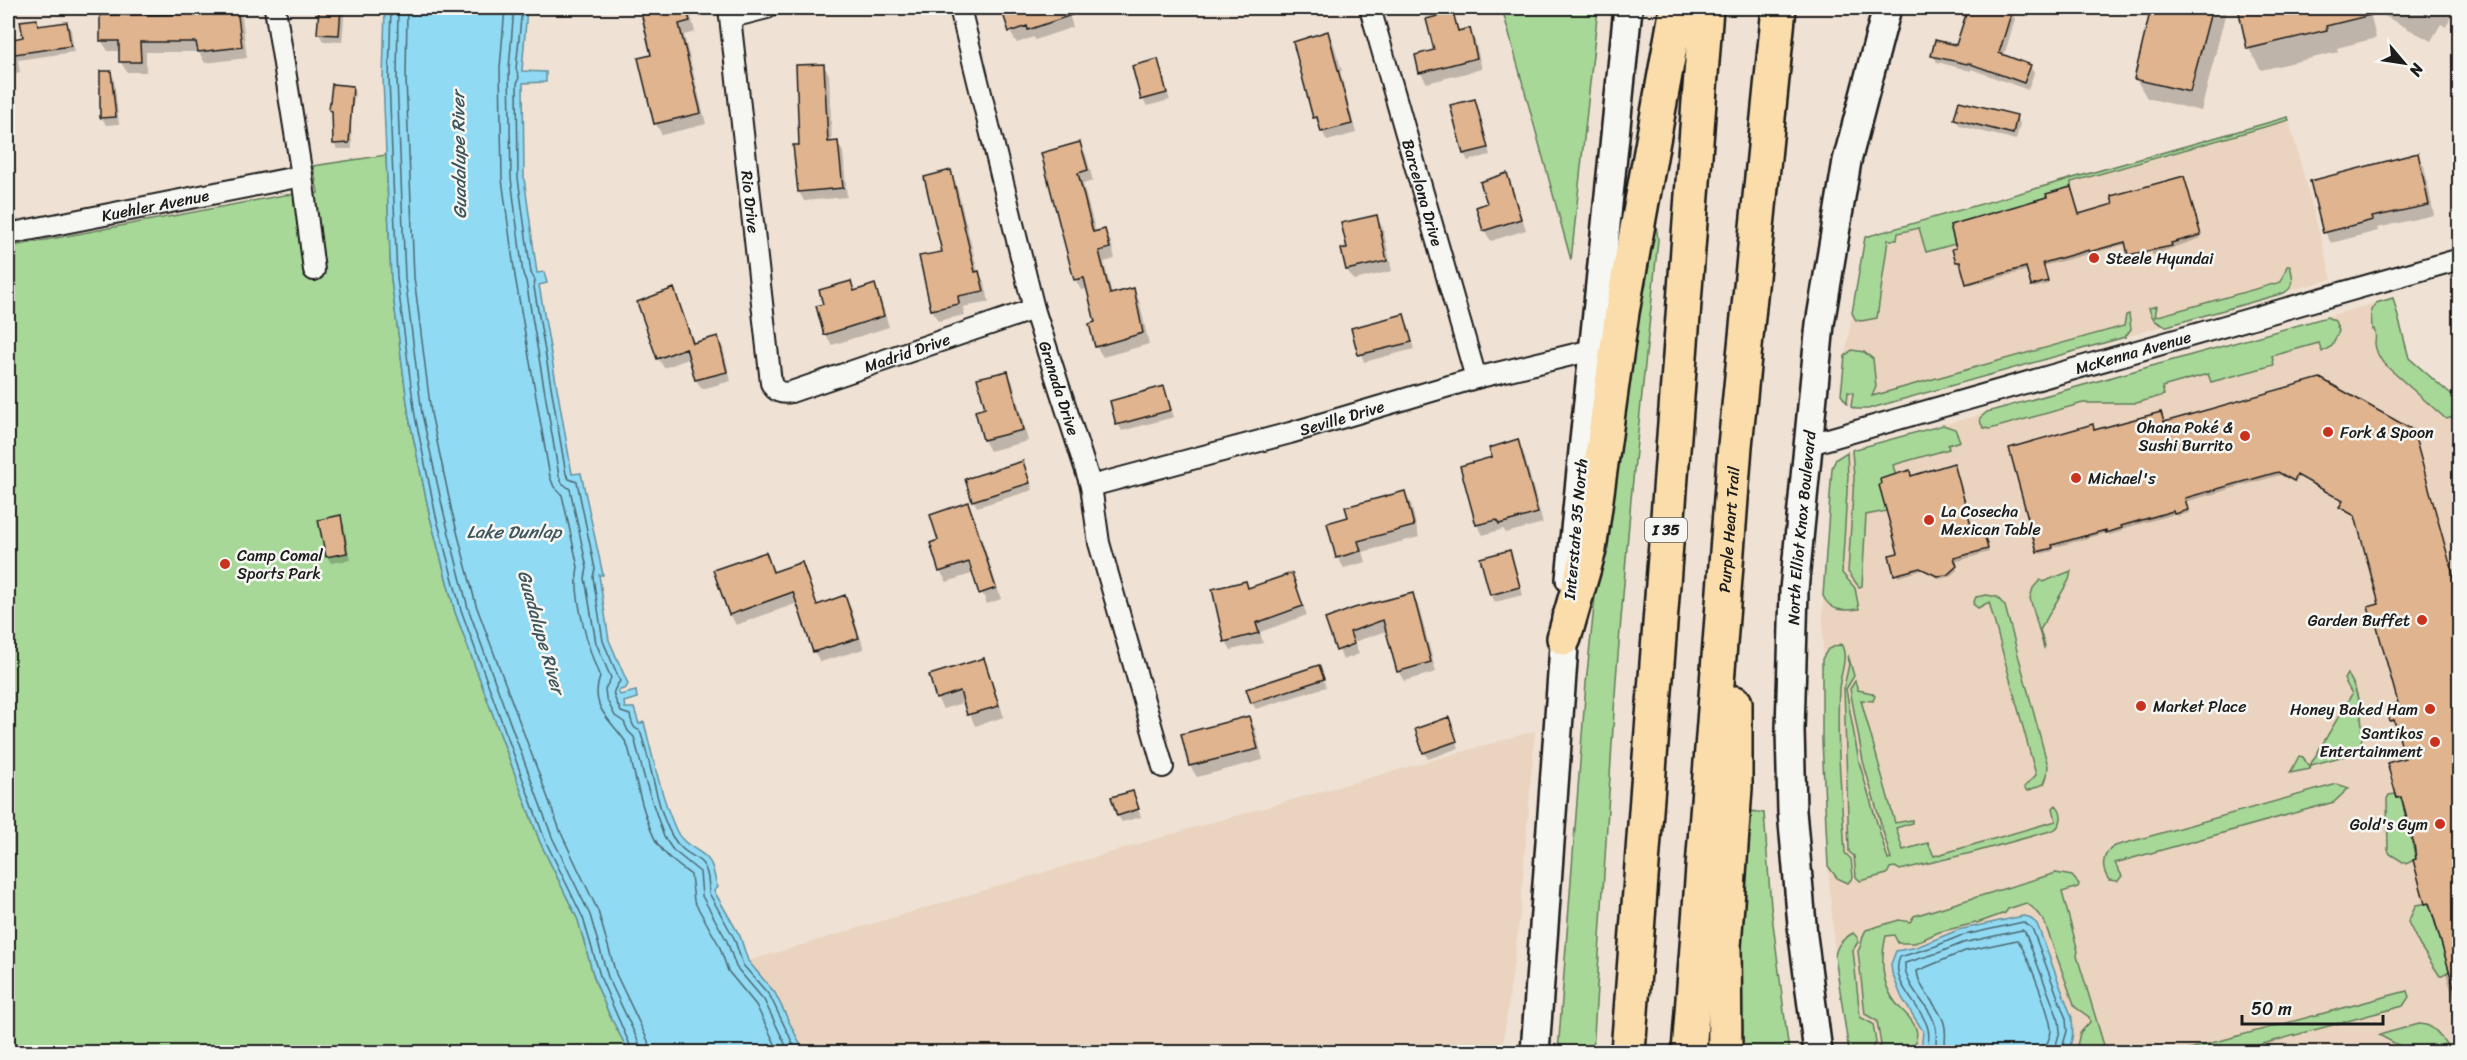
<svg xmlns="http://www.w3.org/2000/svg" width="2467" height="1060" viewBox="0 0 2467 1060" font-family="Sriracha,sans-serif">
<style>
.built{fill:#ead4bf}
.green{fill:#a7d898;stroke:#627a5a;stroke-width:1.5}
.water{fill:#91daf3;stroke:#628e9d;stroke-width:1.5}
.shadow{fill:#0003}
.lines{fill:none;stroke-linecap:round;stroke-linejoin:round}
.shore{stroke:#4b6872;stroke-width:1.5}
.building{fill:#dfb48f;stroke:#1c1c1c;stroke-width:1.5}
.street-casing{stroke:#1c1c1c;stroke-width:24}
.secondary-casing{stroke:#1c1c1c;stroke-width:32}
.highway-casing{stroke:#1c1c1c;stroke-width:38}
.street{stroke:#f6f6f2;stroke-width:20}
.secondary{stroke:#f6f6f2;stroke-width:27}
.highway{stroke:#faddab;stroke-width:33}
.poi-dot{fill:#c8321e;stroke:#f6f6f2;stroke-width:2}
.labels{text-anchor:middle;stroke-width:5;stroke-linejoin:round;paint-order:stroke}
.shield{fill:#f6f6f2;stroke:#5d5d5c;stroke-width:1.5}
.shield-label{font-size:15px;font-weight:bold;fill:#1c1c1c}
.street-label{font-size:16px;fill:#1c1c1c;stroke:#f6f6f2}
.poi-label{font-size:16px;fill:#1c1c1c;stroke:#f6f6f2;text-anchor:start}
.water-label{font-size:18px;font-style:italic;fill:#3f555c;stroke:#f6f6f2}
</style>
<rect width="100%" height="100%" fill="#efe2d4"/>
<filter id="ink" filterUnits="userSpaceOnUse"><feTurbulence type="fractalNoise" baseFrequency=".0167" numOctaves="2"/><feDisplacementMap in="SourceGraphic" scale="12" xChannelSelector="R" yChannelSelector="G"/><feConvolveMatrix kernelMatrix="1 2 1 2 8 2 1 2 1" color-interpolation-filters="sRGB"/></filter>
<g filter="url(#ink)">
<path class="built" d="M2288,117L2332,279L1868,409H1856L1845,401L1840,387L1865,237Z
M2393,298L2409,358L2458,401L2459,408V1052H1849L1835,956L1825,826L1822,741L1823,596L1832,468L1836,459L1850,451Z
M1535,731L1520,915L1502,1052H804L775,993L748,961L1192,828Z"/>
<path class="green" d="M1502,8H1598L1571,260Z
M2288,117L2289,120L2071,182V187L2047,194V197L1950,225L1955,244L1926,252L1919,228L1898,233L1897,240H1888L1877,318L1861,321L1856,320L1852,313L1865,237Z
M386,155L391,279L409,417L430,517L455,612L540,842L578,920L595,981L609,1014L629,1052H8V247L284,195L318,193L313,166Z
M1655,216L1658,240L1631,499L1616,679L1593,1052H1558L1586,683L1607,483Z
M2287,266H2290C2293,277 2296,286 2284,293L2167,326C2156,324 2152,319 2149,308L2157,306L2155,317L2281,282Z
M2393,298L2409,358L2458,401L2459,433L2455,417L2446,419L2384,364C2380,359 2376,351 2375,344C2375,338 2377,336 2374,329L2372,330L2371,310L2376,303Z
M2129,314L2131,329L2125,337L1868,409H1856L1851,407L1853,393L1848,392L1847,403L1841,395L1845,356L1852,350L1864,352L1873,359L1876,387L1872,396L2124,326L2126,315Z
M2327,317L2335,321L2339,331L2332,346L2322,352L2319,343L2272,356L2274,365L2211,382L2208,374L2162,387L2164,395L2137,403H2083L1990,429L1984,428L1981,424L1980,418L1987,412Z
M1943,425L1955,429L1960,441L1948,445L1949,449L1893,465L1897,480L1879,485L1887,511L1866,515L1862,586L1859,587L1848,572L1854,477L1852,450Z
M1847,452L1848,476L1842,573L1855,588L1859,609C1843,611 1831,612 1823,596L1832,468L1836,459Z
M2071,571L2069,580L2040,630L2045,646L2044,648L2030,598L2033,588L2040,580L2043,582Z
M1987,595L1997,597L2005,606L2048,766L2047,776L2044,784L2027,791L2024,787L2036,775L1989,602L1978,608L1973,604L1976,597Z
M1841,644C1849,657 1840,674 1839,689C1836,743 1842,799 1845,853L1851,859L1853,877L1848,883L1837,878L1828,866L1822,741V659L1828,649Z
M1848,655L1854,676L1846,689L1859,762L1888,860L1891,859L1863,761L1850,689L1855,681L1858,690L1872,693L1875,696L1873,701L1861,700L1895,823L1912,820V823L1896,828L1903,850L1928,843L1934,856L2056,821L2053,808L2056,805C2063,812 2063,824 2054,830L1975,852L1900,870L1895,867L1890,868L1887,874L1860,881L1856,877L1854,856L1849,852L1844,687L1849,664Z
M2347,674C2359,686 2367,737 2358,752L2311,765L2310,769L2290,773L2299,756L2303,757L2309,767L2352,694L2344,679Z
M2337,784L2349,788L2334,802L2115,863L2122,876L2118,881L2109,880C2101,869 2101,853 2115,846Z
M2395,794L2397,798L2401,797L2416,859L2406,864L2390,854L2388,850L2387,799L2389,795Z
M1744,810L1764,813L1771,907L1789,1052H1739V912Z
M2056,873L2072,876L2079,884L2078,887L2062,892L2078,951L2077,956L2106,1052H2072L2077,1046L2080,1033L2090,1022L2089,1017L2075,1007L2044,921L2033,908L2026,903L2008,909L2005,913L1980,922L1939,932L1915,943H1898L1894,935L1886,936C1880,961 1881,986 1899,1007C1905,1013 1914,1021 1916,1029C1919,1038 1914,1045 1913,1052H1875L1881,1045L1877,1021L1865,1014L1858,951C1863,944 1861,937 1866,930L1899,920L1910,922L1914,916Z
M2429,903L2449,969L2448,972L2440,976L2420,946L2408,922L2416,905Z
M1853,933L1857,937L1858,942L1853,950L1860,1017L1873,1024L1876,1043L1869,1052H1849L1835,956C1837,944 1843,939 1853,933Z
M2407,991L2409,997L2403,1006L2233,1052H2178Z
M2419,1024C2436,1024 2443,1040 2451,1052H2411L2379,1035Z"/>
<path class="water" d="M385,8H527L522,71L546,72V82L523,83L524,178L537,273L544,272L547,283L539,285L572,474L581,473L603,575H599L609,640L628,684L626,688L618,691L620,695L636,691L637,698L624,702L625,708H634L639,724L644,722C653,758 661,796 676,830C682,844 696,848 706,857C715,865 713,877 718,887L714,891L740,936L748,961L775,993L804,1052H629L609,1014L595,981L578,920L540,842L455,612L430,517L409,417L391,279L383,79Z
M2023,916L2029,917L2037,924L2072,1018C2073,1030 2074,1041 2067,1051L1921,1052L1923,1031L1902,998L1892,973L1891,964L1896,951L1917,947L1958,930Z"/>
<path class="shadow" d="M223,8H237L242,17L247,58L205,63L199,52H146V72H127L120,61V51H108L101,40L195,15L194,11Z
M320,8H345L342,42L323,41L319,34Z
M641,8H689L695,32L684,35L706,124L662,135L656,124L640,59L653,56Z
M1003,8H1067L1073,27L1035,40L1034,37L1017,43L1010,32Z
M1969,8H1996L2011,12L2015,19L2004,56L2030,66L2034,73L2028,90L1971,69V71L1937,62L1933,55L1957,47Z
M2153,8H2227L2201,111L2147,98L2136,79Z
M2239,8H2369L2376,38L2337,48L2338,52L2261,70L2249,49Z
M2376,8H2448L2451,16L2446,27L2441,24L2431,41L2379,13Z
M1452,14L1460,32L1469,30L1475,41L1482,69L1427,83L1420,72L1436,51Z
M37,20L40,27L67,23L71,30L74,52L18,60L20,72L8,75V41L24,38Z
M1328,33L1333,42L1342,71H1340L1356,133L1327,141L1315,117Z
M1157,61L1170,100L1147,106L1143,99Z
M823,65L829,74L832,143L837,142L843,152L847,197L804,201L799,192L795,147L800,146Z
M110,72L114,79L119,124L106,125L102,118V73Z
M352,88L355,93L351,119L352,149H337L334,143V116L330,110Z
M1474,100L1478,107L1490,155L1468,161L1464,154L1452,106Z
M2016,117L2020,124L2016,140L1960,126L1956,119Z
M1080,144L1086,155L1093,181L1083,184L1096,233L1105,231L1111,242L1115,259L1104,262L1112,295L1133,290L1139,300L1149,344L1103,357L1096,346L1097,323L1088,289L1081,290L1075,279L1043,154Z
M2417,155L2424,166L2434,215L2377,228L2378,231L2331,243L2325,232Z
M950,172L956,183L978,272L985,283L989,302L963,307L964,315L938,321L932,310L921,258L944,253Z
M1506,175L1512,186L1526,230L1491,241L1484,230L1489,204Z
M2185,180L2201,238L2153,255L2151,252L2132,258L2127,244L2043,266L2048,284L2034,288L2028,270L1969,286L1962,264L1959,265L1957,262L2079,215Z
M1376,217L1383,228L1392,271L1354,280L1347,270L1349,249Z
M850,282L855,292L874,286L880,297L889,327L832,345L825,334V305Z
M673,290L694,344L717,338L723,348L731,381L702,389L696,380L691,358L664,368L658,358Z
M1404,316L1414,349L1364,362L1353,329Z
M1007,372L1013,383L1028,441L990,451L984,440L977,412L987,409Z
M2320,380L2460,601V1006L2454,1001L2446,973L2450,969L2431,906H2428L2427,903L2403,799L2400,800L2398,797L2407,759L2397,722L2393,723L2392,720L2400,704L2378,623L2375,624L2373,621L2370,608L2381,605L2357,518L2343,510L2341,507L2344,502L2299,477L2295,483L2280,475L2185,502L2189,513L2177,516L2175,514L2122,529L2123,531L2110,535L2107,533L2052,548L2053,551L2040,554L2039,551L2094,432L2164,424Z
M1164,387L1174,417L1122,431L1118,424Z
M1517,441L1523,451L1543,523L1506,533L1503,529L1483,535L1477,525L1494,459Z
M1023,463L1033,490L977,507L973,500Z
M1911,477L1973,533H1983L1989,552L1955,562L1957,570L1949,577L1939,579L1923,570L1898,577L1891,556L1900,554Z
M1404,493L1411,504L1419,537L1363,552L1366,562L1344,568L1337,557L1350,518Z
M968,504L974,515L1001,599L987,604L974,573L947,582L940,571L939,541Z
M340,517L344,524L350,560L331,563L327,556Z
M1509,552L1513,558L1523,595L1495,602L1491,595Z
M765,553L775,573L801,564L818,606L844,597L851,608L864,649L820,662L814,651L798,603L736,625L730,614Z
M1291,574L1307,615L1260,632L1263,643L1231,650L1226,641L1246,583L1249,589Z
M1412,595L1418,605L1436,672L1404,681L1398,671L1386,631L1354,642L1359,654L1343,660L1327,620Z
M983,660L989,671L1004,717L975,726L965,702L943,709L937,698Z
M1322,674L1326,687L1256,709L1252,703Z
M1248,717L1255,728L1263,760L1197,777L1190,766L1182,735Z
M1452,726L1459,748L1428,759L1424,752Z
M1132,792L1141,817L1122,822L1118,816Z"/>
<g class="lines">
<path class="shore" d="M391,8L389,79L397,278L415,416L436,516L461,610L545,840L583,918L601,979L633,1052
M398,8L397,79L405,278L422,414L444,514L468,608L552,837L590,915L608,977L640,1045L641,1052
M407,8L406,79L414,277L431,413L452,512L476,605L561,833L598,911L616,974L648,1041L650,1052
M505,8L500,68L502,179L515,276L550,477L554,487L562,495L578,567C572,593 589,652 600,677C589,707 610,719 625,741C630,748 631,760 633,768C638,790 646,824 657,843C666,857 678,865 691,875L694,901L719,945L728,971L756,1005L779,1052
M514,8L509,69L511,178L523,274L526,281L559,476L562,483L570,489L587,568L585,578L596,643L611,678L605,689L606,698L615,716L624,722L628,731L634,737L645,780L664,837L673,850L700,872L702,896L727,941L736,967L764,1000L789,1052
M522,8L516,69L519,77L517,84L518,178L531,273L535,280L534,287L566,474L569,479L577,482L595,569L593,577L603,641L620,681C609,696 614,694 621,712L630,715C631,719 632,725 635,728C641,733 638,726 641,734C652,765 656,807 672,836C690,866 709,848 709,893L734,938L743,965L770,996L797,1052
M1927,1052C1928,1045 1930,1036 1928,1029C1924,1007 1888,983 1900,957L1936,946L1960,936L2023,922L2032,928L2066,1019L2067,1031L2061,1052
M1935,1052C1936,1045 1937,1036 1936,1028C1931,1004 1904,989 1905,963L1938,953L1963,943L2022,930L2025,932L2059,1021L2060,1031L2054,1052
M1944,1052C1945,1043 1947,1032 1944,1023C1938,1004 1919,991 1917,971L1965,951L2017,940C2025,947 2051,1017 2051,1030C2051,1038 2045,1044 2045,1052"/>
</g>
<path class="building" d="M212,8H237L242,47L198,52L196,42H140L141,62H119V41H100V15L193,14L192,10Z
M319,8H341L339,35L317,34Z
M640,8H686L690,21L679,24L701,113L654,124L638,58L651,55Z
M1001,8H1086V10L1028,30L1027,26L1009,32Z
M1968,8H2001L2012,11L1999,53L2031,65L2024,83L1968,63L1967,64L1931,56L1935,40L1956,45Z
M2151,8H2212L2190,92L2134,79Z
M2238,8H2378L2379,13L2326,26L2327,30L2247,49Z
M1453,12L1458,31L1470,28L1477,58L1419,73L1415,55L1434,50L1426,19Z
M37,19L38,26L67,22L71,46L8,55V40L23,37L20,21Z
M1328,31L1352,124L1321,132L1317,117L1313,118L1293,42Z
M1158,59L1167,93L1141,100L1132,66Z
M824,64L828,142L838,141L843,188L798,192L793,145H799L796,65Z
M100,71H111L116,117L100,118Z
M332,84L353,86L349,143L333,144L332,111L329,110Z
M1475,99L1488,148L1463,154L1450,105Z
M1959,101L2017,115L2013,134L1954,119Z
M1080,142L1088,170L1078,173L1093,232L1105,229L1110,248L1099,251L1110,294L1134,288L1143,333L1095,347L1089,324L1095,322L1084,278L1074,280L1041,153Z
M2418,153L2429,205L2372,217L2373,220L2323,233L2310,181Z
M951,170L975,272L979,271L984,291L958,296L959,304L931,310L919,256L942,252L924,177Z
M1507,173L1521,219L1483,231L1476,207L1487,203L1480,182Z
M2184,176L2201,235L2171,243L2172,246L2128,255L2125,242L2089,252V250L2043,263L2048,281L2031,286L2026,267L1966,284L1960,262H1956L1952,249L1956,248L1950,225L2047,197L2046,194L2071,187L2079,214L2113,204L2111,196Z
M1377,215L1387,261L1346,270L1341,249L1347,248L1341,223Z
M851,281L854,291L875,284L884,316L824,335L816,306L823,304L819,290Z
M674,288L693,343L718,336L727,372L695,380L686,348L657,359L637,302Z
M1404,314L1412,342L1358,355L1351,328Z
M1008,371L1023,430L983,440L975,411L985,408L977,378Z
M2320,378L2413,430L2460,600V991H2455L2434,918L2429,903L2425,904L2413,860L2416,859L2414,844L2401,797L2397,798L2387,763L2405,758L2394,720L2390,721L2386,707L2398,703L2375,620L2372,621L2368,607L2379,604L2355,516L2339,507L2343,501L2297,475L2294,481L2278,472L2185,498L2188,510L2174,514L2173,511L2121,526L2122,528L2106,533V530L2052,545L2053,548L2037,552L2009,448L2093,424L2094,430L2161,412L2164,422Z
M1164,386L1171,410L1116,425L1110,401Z
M1518,439L1538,513L1499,524L1497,520L1476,525L1460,466L1492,457L1489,448Z
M1023,461L1030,483L972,501L965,479Z
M1954,463L1973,532L1983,529L1988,549L1954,558L1957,566L1947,575L1937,576L1920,568L1894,575L1889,555L1898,553L1879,485L1881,484L1880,479L1910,470L1911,476Z
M1405,491L1414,526L1358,541L1361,551L1336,558L1327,523L1348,517L1345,507Z
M968,502L996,588L979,594L969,562L939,572L930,543L938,540L930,515Z
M341,515L347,553L326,557L318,520Z
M1510,550L1520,587L1490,595L1480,558Z
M766,552L773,572L802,562L817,605L845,595L859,638L813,652L793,592L729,615L713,570Z
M1292,573L1303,606L1256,623L1259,633L1224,642L1212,589L1246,581L1248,588Z
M1413,593L1431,662L1397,672L1383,620L1350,632L1354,644L1336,651L1325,619L1354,608Z
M984,658L999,706L967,715L960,691L936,699L929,675Z
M1319,665L1324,679L1251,703L1246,689Z
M1249,716L1258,749L1189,766L1181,734Z
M1449,717L1457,741L1423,753L1415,729Z
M1133,791L1139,809L1117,816L1111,797Z"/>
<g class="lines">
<g class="street-casing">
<g id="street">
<path d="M275,8L302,176L314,270"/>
<path id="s1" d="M729,8L771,383C775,392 782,394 791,392L1034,309"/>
<path id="s2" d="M960,8L1034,309L1091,486L1099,543L1163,767"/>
<path id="s3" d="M1370,8L1476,378"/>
<path d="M732,17L767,8"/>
<path id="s4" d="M8,234L302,176"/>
<path id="s5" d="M1807,445L2460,259"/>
<path id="s6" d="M1091,486L1290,433L1476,378L1592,350"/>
</g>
</g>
<g class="secondary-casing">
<g id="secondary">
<path d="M1570,579L1628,8"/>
<path d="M1535,1052L1566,618"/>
<path id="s7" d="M1818,1052L1803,936L1792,811L1790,730L1794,590L1820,324L1847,161L1887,8"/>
</g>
</g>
<g class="highway-casing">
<g id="highway">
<path d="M1564,638L1589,550L1622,312L1677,8"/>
<path d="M1628,1052L1706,8"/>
<path id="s8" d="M1689,1052L1735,446L1779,8"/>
<path d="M1725,1052L1724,946L1735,788V703"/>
</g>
</g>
<use href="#street" class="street"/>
<use href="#secondary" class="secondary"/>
<use href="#highway" class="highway"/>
</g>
</g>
<g class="poi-dot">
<circle cx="2094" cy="258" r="6"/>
<circle cx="2328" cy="432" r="6"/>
<circle cx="2245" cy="436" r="6"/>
<circle cx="2076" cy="478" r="6"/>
<circle cx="1929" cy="520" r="6"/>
<circle cx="225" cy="564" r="6"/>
<circle cx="2422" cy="620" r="6"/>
<circle cx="2141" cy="706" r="6"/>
<circle cx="2430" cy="709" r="6"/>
<circle cx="2435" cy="742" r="6"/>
<circle cx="2440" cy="824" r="6"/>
</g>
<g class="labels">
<rect class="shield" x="1645" y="518" width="42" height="24" rx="4.5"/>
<g class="shield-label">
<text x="1666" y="535">I 35</text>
</g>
<g class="street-label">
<text dy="6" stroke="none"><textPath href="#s3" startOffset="192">Barcelona Drive</textPath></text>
<text dy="6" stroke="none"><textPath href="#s1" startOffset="195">Rio Drive</textPath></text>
<text dy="6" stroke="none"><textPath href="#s4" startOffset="150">Kuehler Avenue</textPath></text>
<text dy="6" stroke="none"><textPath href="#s1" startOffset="524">Madrid Drive</textPath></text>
<text dy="6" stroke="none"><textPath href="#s5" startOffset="339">McKenna Avenue</textPath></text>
<text dy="6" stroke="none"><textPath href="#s2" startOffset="393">Granada Drive</textPath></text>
<text dy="6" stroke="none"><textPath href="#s6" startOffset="260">Seville Drive</textPath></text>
<text dy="6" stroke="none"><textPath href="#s7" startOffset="526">North Elliot Knox Boulevard</textPath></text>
<text transform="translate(1575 529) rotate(-85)" y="6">Interstate 35 North</text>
<text dy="6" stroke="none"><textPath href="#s8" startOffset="524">Purple Heart Trail</textPath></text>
</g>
<g class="poi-label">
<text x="2106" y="264">Steele Hyundai</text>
<text x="2233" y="433" text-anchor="end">Ohana Poké &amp;<tspan x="2233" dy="18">Sushi Burrito</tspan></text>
<text x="2340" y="438">Fork &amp; Spoon</text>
<text x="2088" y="484">Michael's</text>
<text x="1941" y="517">La Cosecha<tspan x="1941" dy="18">Mexican Table</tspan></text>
<text x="237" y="561">Camp Comal<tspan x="237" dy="18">Sports Park</tspan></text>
<text x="2410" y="626" text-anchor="end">Garden Buffet</text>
<text x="2153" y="712">Market Place</text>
<text x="2418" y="715" text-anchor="end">Honey Baked Ham</text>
<text x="2423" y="739" text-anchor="end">Santikos<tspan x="2423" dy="18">Entertainment</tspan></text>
<text x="2428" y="830" text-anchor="end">Gold's Gym</text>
</g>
<g class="water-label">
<text transform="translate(459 155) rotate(-91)" y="6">Guadalupe River</text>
<text x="514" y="538">Lake Dunlap</text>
<text transform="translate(541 632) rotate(74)" y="6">Guadalupe River</text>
</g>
</g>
<rect width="2467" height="1060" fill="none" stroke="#f6f6f2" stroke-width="30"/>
<rect x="15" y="15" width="2437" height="1030" fill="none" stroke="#1c1c1c" stroke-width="2" filter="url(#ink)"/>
<g transform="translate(2404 63) rotate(119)" stroke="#f6f6f2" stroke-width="4.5" paint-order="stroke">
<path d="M0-4.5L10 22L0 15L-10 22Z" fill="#1c1c1c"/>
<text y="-9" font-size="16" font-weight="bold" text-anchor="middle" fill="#1c1c1c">N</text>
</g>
<path d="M2242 1015v9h141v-9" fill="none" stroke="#1c1c1c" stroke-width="3"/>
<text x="2251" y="1015" font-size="18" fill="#1c1c1c" stroke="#f6f6f2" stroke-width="4.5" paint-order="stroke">50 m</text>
</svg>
